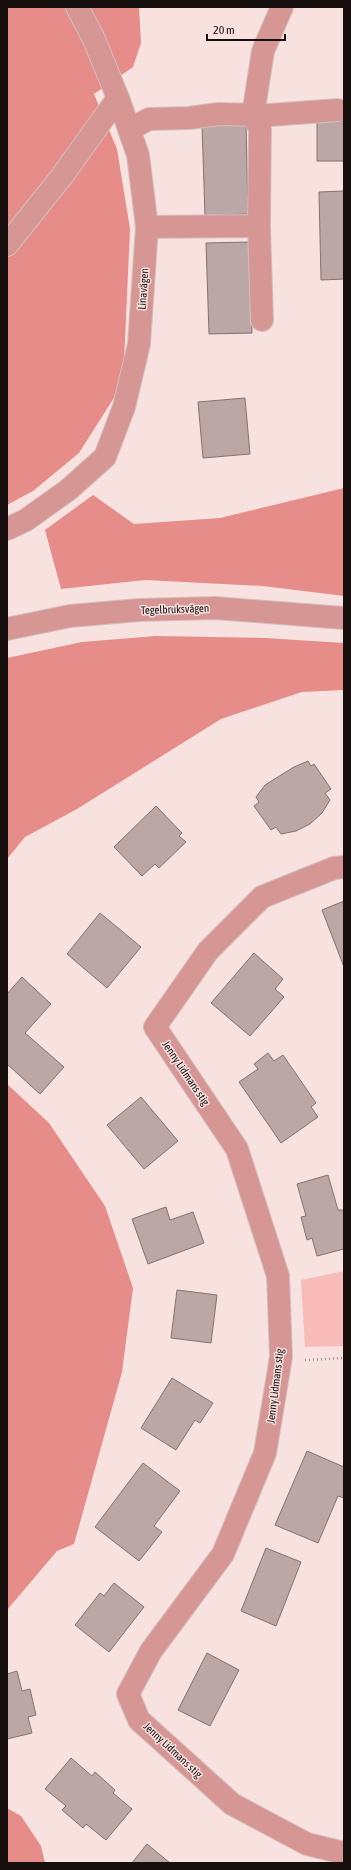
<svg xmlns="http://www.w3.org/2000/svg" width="351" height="1870" viewBox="0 0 351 1870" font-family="'Asap Condensed',sans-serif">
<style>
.green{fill:#f9bbb8}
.forest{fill:#e68c89}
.building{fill:#bba7a5;stroke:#847271}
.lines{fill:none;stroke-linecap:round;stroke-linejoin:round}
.minor-casing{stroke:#d3c0be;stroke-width:24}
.path{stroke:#9e8e8d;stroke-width:2.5;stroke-dasharray:1 3;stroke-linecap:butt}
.minor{stroke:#d69794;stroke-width:22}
.labels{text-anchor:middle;stroke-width:3;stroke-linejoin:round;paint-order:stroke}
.street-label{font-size:11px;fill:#160f0e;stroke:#f7e2e0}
</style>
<rect width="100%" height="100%" fill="#f7e2e0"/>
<path class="green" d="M344,1271V1346L305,1347L301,1280Z"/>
<path class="forest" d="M7,7H139L141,43L133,67L94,94L117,149L130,229L124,362L117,393L79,453L33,491L7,505Z
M344,488V596L263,586L145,580L61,589L45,530L93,495L134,524L220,518Z
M156,636L265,638L344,643V690L302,692L221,719L77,809L25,837L7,859V658L82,642Z
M7,1084L49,1123L105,1206L133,1288L122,1372L74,1544L57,1551L7,1610Z
M7,1808L21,1816L41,1846L45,1863H7Z"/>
<path class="building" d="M317,121H344V161H317Z
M246,123L248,214L205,216L202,125Z
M344,191V279L321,280L319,192Z
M249,242L252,333L209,334L206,243Z
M245,398L250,454L203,458L198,402Z
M308,761L311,766L314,764L331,789L325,793L330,800L322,813L310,824L296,831L281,834L276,827L271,830L254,806L259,802L256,797L265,785L294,767Z
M156,806L182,833L179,836L186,842L159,868L155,864L142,876L114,847Z
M344,901V967L322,910Z
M100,913L141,947L107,988L67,954Z
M254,953L283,979L275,989L284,997L250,1036L211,1003Z
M22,977L51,1004L25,1033L64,1067L40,1094L7,1064V994Z
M268,1053L274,1061L283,1055L316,1103L311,1107L318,1117L281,1143L239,1082L258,1069L254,1064Z
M141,1097L178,1141L144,1169L107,1125Z
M328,1175L338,1210H344V1249L317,1256L312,1238L307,1240L301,1217L306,1216L297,1184Z
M166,1207L170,1220L193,1212L204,1243L148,1264L132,1219Z
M177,1290L217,1295L211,1343L171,1338Z
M172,1378L213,1403L200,1423L195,1420L176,1450L141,1428Z
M307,1451L344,1467V1498L338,1496L318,1543L275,1525Z
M143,1463L180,1491L154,1526L162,1532L139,1561L95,1527Z
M266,1548L301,1562L276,1626L241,1611Z
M114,1583L144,1607L109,1652L75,1625L100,1593L104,1596Z
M207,1653L239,1670L210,1726L178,1710Z
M17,1671L22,1691L30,1689L36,1715L28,1717L32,1733L7,1739V1674Z
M71,1758L92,1776L95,1772L115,1790L113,1793L132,1809L106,1840L86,1824L83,1828L62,1810L66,1806L45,1789Z
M147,1844L170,1863H132Z"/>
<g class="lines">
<g class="minor-casing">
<path id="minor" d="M130,129L149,119L189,118L219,114L270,115L338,110
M259,226L260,129L253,115L263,51L282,7
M147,227L259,226L262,320
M7,245L62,176L118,98
M7,529L26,520L68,490L105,457L124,407L139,344L147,227L138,155L118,98L93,37L77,7
M7,629L70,616L139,610L215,608L344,618
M344,867L334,868L262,897L208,951L155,1027L237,1149L278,1276L281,1357L265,1453L223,1554L151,1651L128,1694L139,1720L232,1804L307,1844L344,1853"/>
</g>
<path class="path" d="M305,1360L344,1358"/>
<use href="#minor" class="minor"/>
</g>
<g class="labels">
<g class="street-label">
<text transform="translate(143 289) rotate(-86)" y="4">Linavägen</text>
<text transform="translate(175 609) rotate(-2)" y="4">Tegelbruksvägen</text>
<text transform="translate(186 1073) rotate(56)" y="4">Jenny Lidmans stig</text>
<text transform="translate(275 1386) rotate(-83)" y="4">Jenny Lidmans stig</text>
<text transform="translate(173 1750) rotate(43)" y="4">Jenny Lidmans stig</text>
</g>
</g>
<rect width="351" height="1870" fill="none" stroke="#160f0e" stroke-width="16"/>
<path d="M207 34v6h78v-6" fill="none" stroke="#160f0e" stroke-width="2"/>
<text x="213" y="34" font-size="12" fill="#160f0e" stroke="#f7e2e0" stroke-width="3" paint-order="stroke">20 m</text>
</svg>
